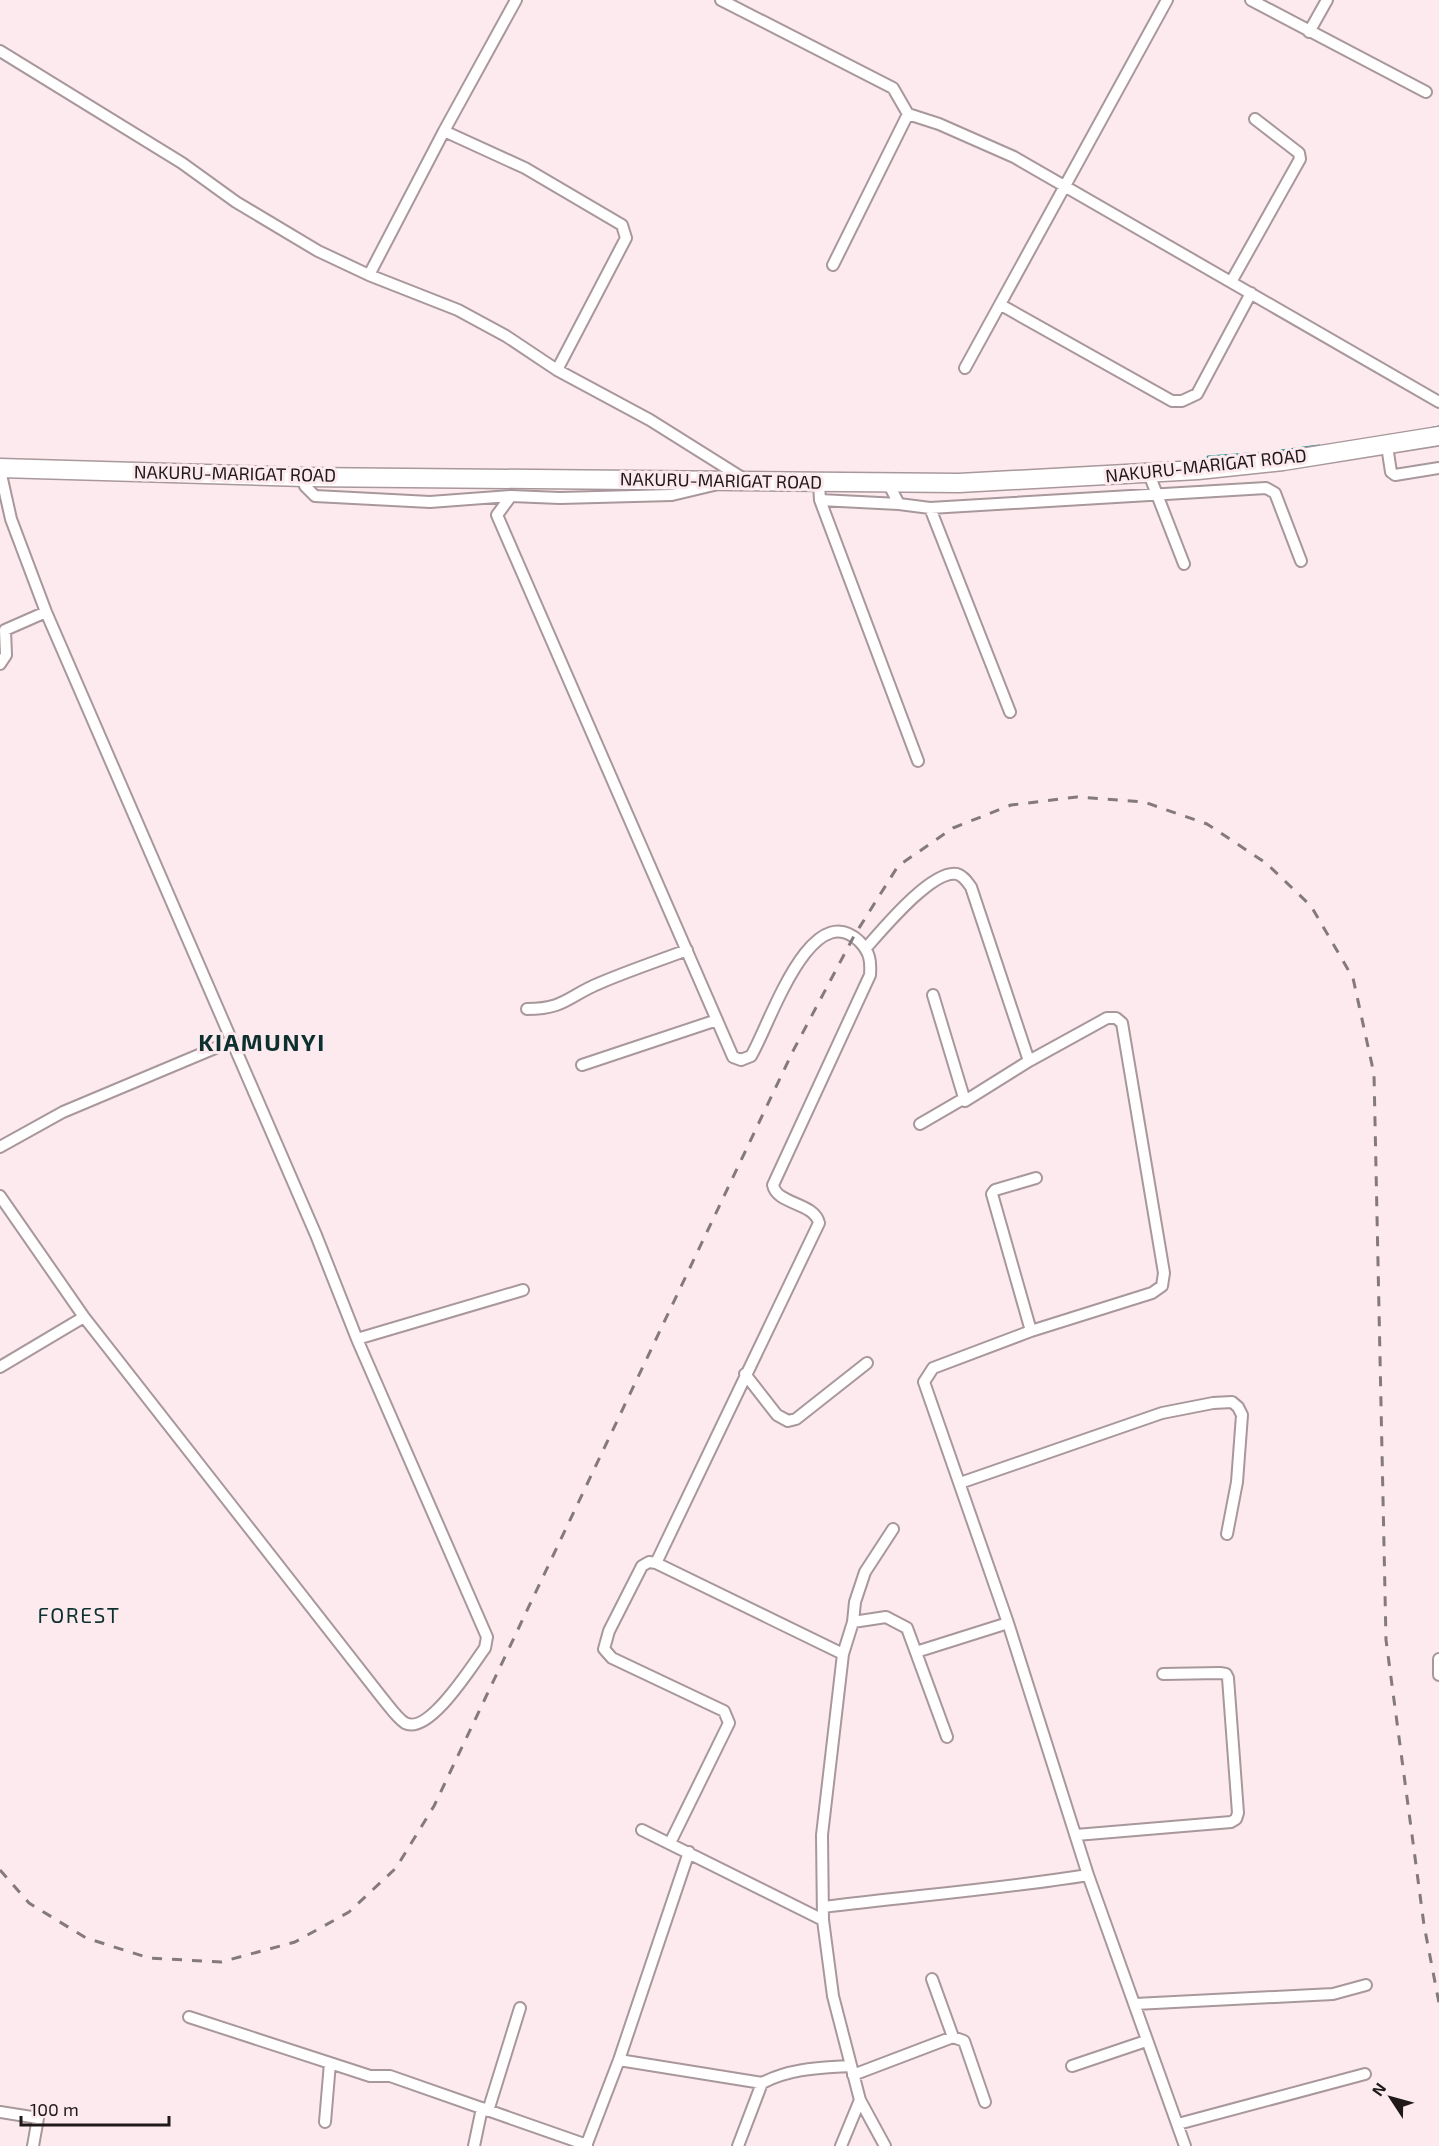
<svg xmlns="http://www.w3.org/2000/svg" width="1439" height="2146" viewBox="0 0 1439 2146" font-family="'Exo 2',sans-serif">
<style>
.lines{fill:none;stroke-linecap:round;stroke-linejoin:round}
.stream{stroke:#228f8b;stroke-width:3}
.street-casing{stroke:#a8979b;stroke-width:14}
.primary-casing{stroke:#a8979b;stroke-width:21}
.street{stroke:#fff;stroke-width:10}
.primary{stroke:#fff;stroke-width:18}
.rail{stroke:#84797b;stroke-width:3;stroke-dasharray:10 10;stroke-linecap:butt}
.labels{text-anchor:middle;stroke-width:6;stroke-linejoin:round;paint-order:stroke}
.street-label{font-size:18px;fill:#1f191a;stroke:#fdeaee}
.quarter-label{font-size:21px;letter-spacing:1.5px;fill:#0c302e;stroke:#fdeaee}
.district-label{font-size:24px;font-weight:bold;letter-spacing:1.5px;fill:#0c302e;stroke:#fdeaee}
</style>
<rect width="100%" height="100%" fill="#fdeaee"/>
<g class="lines">
<path class="stream" d="M1429,429L1439,427
M1273,452L1319,446
M1208,457L1263,453"/>
<g class="street-casing">
<path id="street" d="M721,0L893,88L908,114L939,124L1014,157L1439,402
M1251,0L1426,92
M1309,32L1327,0
M0,51L182,163L236,202L318,251L369,275L458,310L506,336L557,370L650,420L744,479
M444,131L525,168L622,225L626,238L557,370
M833,265L908,114
M369,275L444,131L516,0
M1231,282L1300,159L1299,153L1255,119
M1001,305L1172,401H1182L1197,394L1251,293
M965,368L1167,0
M1387,446L1391,472L1395,475L1439,468
M0,470L11,519L46,612L316,1235L357,1339L487,1637L485,1648C473,1664 429,1736 405,1723C397,1718 389,1706 383,1699L84,1317L0,1196
M1149,474L1184,564
M304,477L305,486L315,496L430,502L511,496L560,498L672,495L714,485
M819,483L820,500L918,761
M888,483L899,504L930,508L1266,488L1275,493L1301,561
M511,496L497,515L733,1057L741,1060L751,1056C768,1029 810,895 859,941C870,952 871,961 870,975L773,1185C777,1205 814,1202 819,1223L656,1563L843,1654
M820,500L899,504
M930,508L1010,712
M0,664L6,655L5,630L46,612
M866,948C882,930 932,869 957,874C964,876 967,882 971,887L1029,1061
M933,995L965,1101L1029,1061L1107,1018H1116L1122,1023L1164,1273L1162,1286L1152,1293L1031,1331L933,1368L924,1382L1008,1623L1088,1875L1185,2146
M527,1009C565,1009 568,996 600,983C628,971 658,961 687,950
M582,1065L717,1020
M920,1124L963,1099
M0,1147L63,1112L232,1041
M1031,1331L992,1194L995,1190L1036,1178
M357,1339L523,1290
M0,1367L84,1317
M745,1374L777,1415L788,1421L796,1419L867,1363
M960,1483L1162,1413L1213,1403L1232,1402L1238,1407L1242,1415L1237,1482L1227,1534
M656,1563L649,1562L642,1566L609,1631L604,1649L612,1658L724,1711L729,1723L670,1843
M853,1622L886,1617L907,1628L947,1737
M916,1652L1008,1623
M1439,1659V1675
M642,1830L823,1920
M1076,1835L1231,1822L1236,1819L1238,1813L1228,1678L1226,1674L1220,1673L1163,1674
M824,1907C912,1896 1001,1889 1088,1875
M932,1979L953,2037
M1135,2004L1333,1994L1366,1985
M189,2017L370,2076H390L587,2145
M619,2060L762,2083C791,2068 819,2068 851,2066
M1072,2066L1146,2041
M853,2075L953,2037L964,2041L985,2102
M488,2111L520,2008
M0,2112L38,2118L33,2146
M325,2122L330,2063
M1178,2124L1365,2074
M474,2146L482,2108
M586,2146L619,2060L689,1852
M738,2146L762,2083
M841,2146L860,2100
M885,2146L860,2100L833,1996L823,1920L822,1835L843,1654L853,1622L855,1602L865,1572L893,1529"/>
</g>
<g class="primary-casing">
<path id="primary" d="M0,468L304,477L959,483L1198,470L1283,461L1439,436"/>
</g>
<use href="#street" class="street"/>
<use href="#primary" class="primary"/>
<path class="rail" d="M0,1870L29,1903L86,1938L149,1958L221,1962L295,1942L349,1912L396,1868L434,1806L793,1051L854,936L898,866L953,828L1011,805L1077,797L1144,802L1207,824L1266,863L1311,906L1353,978L1374,1074L1386,1640L1424,1925L1439,2003"/>
</g>
<g class="labels">
<g class="street-label">
<text transform="translate(1206 466) rotate(-6)" y="6">NAKURU-MARIGAT ROAD</text>
<text transform="translate(235 474) rotate(1)" y="6">NAKURU-MARIGAT ROAD</text>
<text transform="translate(721 481) rotate(1)" y="6">NAKURU-MARIGAT ROAD</text>
</g>
<g class="quarter-label">
<text x="79" y="1623">FOREST</text>
</g>
<g class="district-label">
<text x="262" y="1051">KIAMUNYI</text>
</g>
</g>
<g transform="translate(1391 2098) rotate(306)" stroke="#fdeaee" stroke-width="4.5" paint-order="stroke">
<path d="M0-4.5L10 22L0 15L-10 22Z" fill="#1f191a"/>
<text y="-9" font-size="16" font-weight="bold" text-anchor="middle" fill="#1f191a">N</text>
</g>
<path d="M21 2116v9h148v-9" fill="none" stroke="#1f191a" stroke-width="3"/>
<text x="30" y="2116" font-size="18" fill="#1f191a" stroke="#fdeaee" stroke-width="4.5" paint-order="stroke">100 m</text>
</svg>
